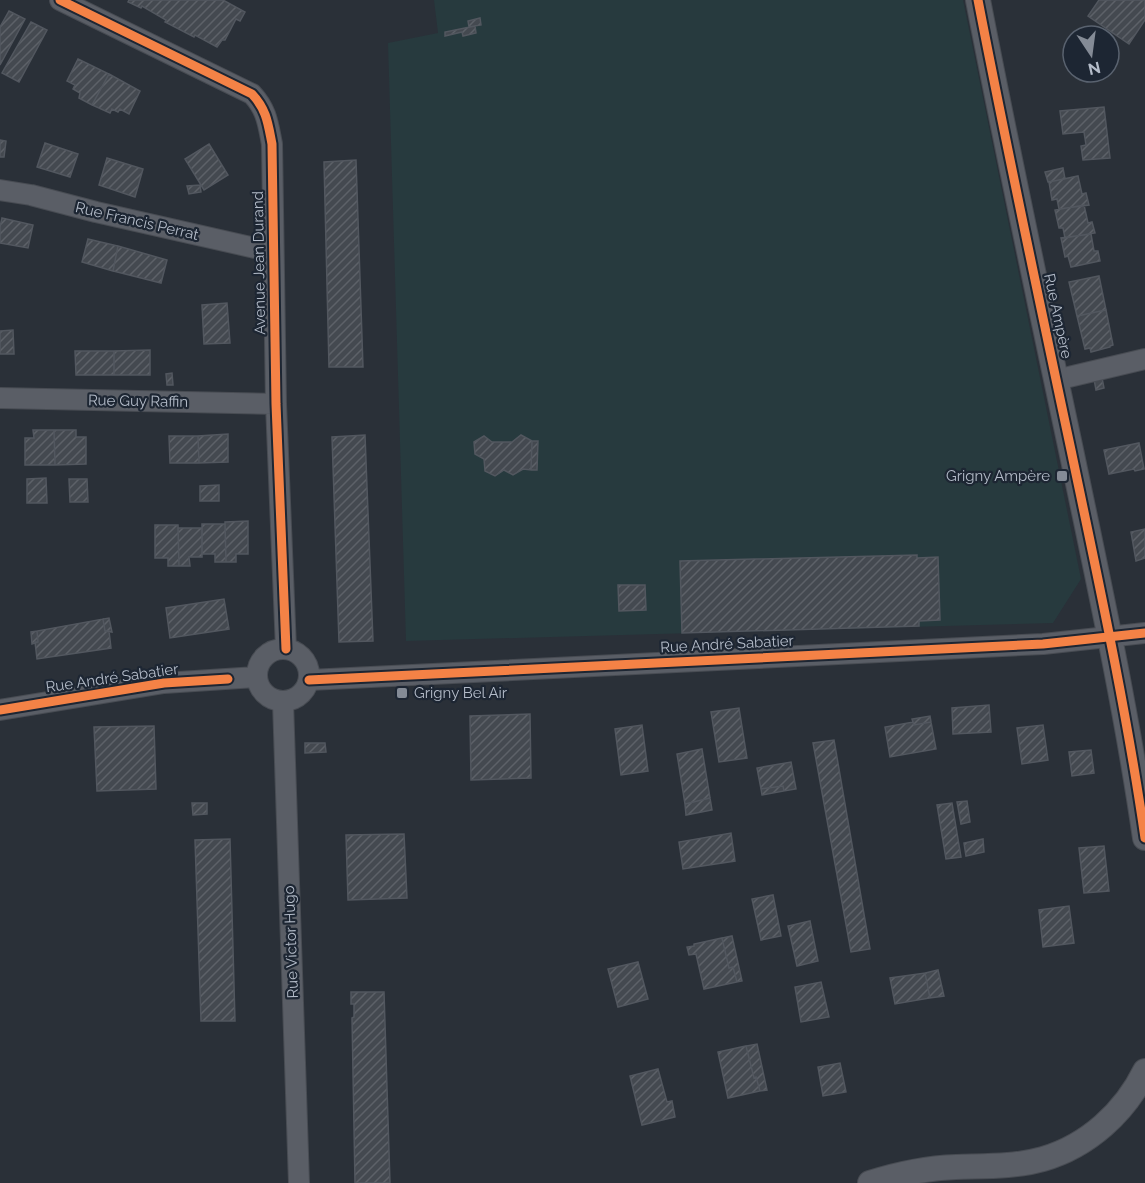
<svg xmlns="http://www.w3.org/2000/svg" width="1145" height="1183" viewBox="0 0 1145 1183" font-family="Raleway,sans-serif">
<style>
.garden{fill:#273a3e}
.building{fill:url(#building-hatch);stroke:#52575f;stroke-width:1.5}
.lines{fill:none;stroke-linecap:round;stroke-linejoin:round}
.minor-casing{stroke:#484c53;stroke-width:22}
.tertiary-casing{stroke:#484c53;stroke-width:26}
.minor{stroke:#5a5e66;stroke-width:20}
.tertiary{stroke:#5a5e66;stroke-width:24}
.cycleway-casing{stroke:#1d2633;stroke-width:13}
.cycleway{stroke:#f48246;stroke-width:9}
.poi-dot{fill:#848b96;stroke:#1d2633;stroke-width:2}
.labels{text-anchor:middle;stroke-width:4.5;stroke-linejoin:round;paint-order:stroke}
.street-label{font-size:15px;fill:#b4bcc9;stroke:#1d2633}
.poi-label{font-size:15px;fill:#b4bcc9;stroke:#1d2633;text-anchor:end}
</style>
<defs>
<pattern id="building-hatch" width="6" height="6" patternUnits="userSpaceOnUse" patternTransform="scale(1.5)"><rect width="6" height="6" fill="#444950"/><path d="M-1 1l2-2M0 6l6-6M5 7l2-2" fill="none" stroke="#5d6168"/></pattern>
</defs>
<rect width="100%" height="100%" fill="#2a3038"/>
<path class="garden" d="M434,0H963L1081,579L1053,623L406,641L388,43L438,33Z"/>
<path class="building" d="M129,0H223L245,12L240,21L236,19L225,40H222L217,47L195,35L194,37L165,22L166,20L142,6L141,8L128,2Z
M1099,0H1145V20L1129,44L1088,16Z
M9,11L25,19L0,65V27Z
M480,18L481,25L469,27L468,21Z
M31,22L47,30L19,82L2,73Z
M475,26L476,33L463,36L462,32L445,36V32Z
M78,59L109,74L92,105L79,98L80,93L73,89L75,85L67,81Z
M109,74L140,91L129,114L120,109L118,112L112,109L110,113L92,105Z
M1104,107L1110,158L1083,160L1081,146L1086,145L1084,132L1063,134L1060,111Z
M0,140L6,141L4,157H0Z
M45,143L78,154L70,177L37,167Z
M209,144L228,175L204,190L185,159Z
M107,158L143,169L135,197L99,185Z
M356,160L363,367H329L324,162Z
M1063,168L1065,179L1048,182L1045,172Z
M1078,176L1082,194L1086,193L1089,205L1059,209L1057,199L1052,200L1049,182Z
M200,185L201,192L189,194L187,186Z
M1084,205L1088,223L1092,222L1095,233L1065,238L1063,228H1059L1055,210Z
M2,218L33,225L28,248L0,243V227Z
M1091,234L1094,251H1098L1100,261L1071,267L1068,256L1065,257L1061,238Z
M88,239L118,246L113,271L82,262Z
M118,246L167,260L161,283L113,271Z
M1099,276L1106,310L1077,316L1069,282Z
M227,303L230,343L204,344L202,305Z
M1106,310L1113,345L1110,346V347L1091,352L1090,348L1085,349L1077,316Z
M13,330L14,354H0V331Z
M150,350V375H114V351Z
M75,351H114V375H76Z
M172,373L173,385H167L166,374Z
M1102,378L1104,388L1096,390L1094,379Z
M33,430H54L55,465H25V438H34Z
M54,430H76V437H86V464L55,465Z
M228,434V462L199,463L198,436Z
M365,435L373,641L339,642L332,437Z
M521,435L532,441L531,470L523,469L513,475L504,470L495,476L485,471L484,459L475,454L474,442L484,436L492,442H512Z
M169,436H198L199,463H170Z
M532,441H538L537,470H531Z
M1139,443L1144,469L1135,471L1134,469L1109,474L1104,450Z
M46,478L47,503H27V479Z
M69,479H87L88,502H70Z
M219,485V501H200V486Z
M248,521V554H236V562H226L225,522Z
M202,524H225L226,562H215V554H202Z
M155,525H178L179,566H168V558H155Z
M178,528H202V557H189L190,566H179Z
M1145,529V558L1136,561L1131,532Z
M917,555V558L938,557L940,620L919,621V626L682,633L680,561Z
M618,585H645L646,610L619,611Z
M224,599L229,629L170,638L166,608Z
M109,618L112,632L105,631L103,619Z
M103,619L105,631H109L111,648L37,659L35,642H38L37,631Z
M37,631L38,642L32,644L31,632Z
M989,705L991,732L953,734L952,708Z
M739,708L747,758L719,762L711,712Z
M530,714L531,778L471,780L470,716Z
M930,716L931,722L914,725L912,719Z
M913,722L914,725L931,722L936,749L890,757L885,727Z
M642,725L648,771L621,775L615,729Z
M1043,725L1048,760L1022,764L1017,728Z
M154,726L156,789L97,791L94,727Z
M834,740L870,949L851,952L813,743Z
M305,743H325L326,752L305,753Z
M702,749L710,798L685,804L677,754Z
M1091,750L1094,773L1072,776L1069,752Z
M791,762L796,789L784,791L783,786L761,789L757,768Z
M783,786L784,791L762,795L761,789Z
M710,798L712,810L686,815L685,804Z
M967,801L970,822L961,824L957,802Z
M192,803H207V814L193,815Z
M952,803L961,857L946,859L937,805Z
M731,833L735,861L683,869L679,842Z
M404,834L407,898L348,900L346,835Z
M230,839L235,1021H201L195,840Z
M983,839L984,852L966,856L964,843Z
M1104,846L1109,891L1084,893L1079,848Z
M773,895L781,936L761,940L752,899Z
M1069,906L1074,943L1043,947L1039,910Z
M810,921L818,961L797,966L788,926Z
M732,936L742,981L737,982L733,967L729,968L722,938Z
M722,938L729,968L733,967L737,982L704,989L696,954L689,955L687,947L694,946V944Z
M638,962L648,999L618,1007L608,969Z
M938,970L944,996L930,998L925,973Z
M925,973L930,998L895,1004L890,978Z
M821,982L829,1017L801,1022L795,987Z
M351,992H384L390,1183H355L352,1018L354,1017V1004H351Z
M757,1044L767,1090L760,1091L756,1077L754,1078L746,1046Z
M746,1046L754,1078L756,1077L760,1091L728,1098L718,1052Z
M840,1063L846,1092L823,1096L818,1067Z
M658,1069L667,1102L672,1101L675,1117L642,1125L630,1076Z"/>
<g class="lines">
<g class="minor-casing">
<path id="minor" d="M60,0L252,94C267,110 268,124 272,144L276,404L286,649
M0,190L31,195L96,212L273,252
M1056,380L1145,359
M0,398L276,404
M257 675a26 26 0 1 1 52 0a26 26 0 1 1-52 0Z
M309,680L1043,644L1145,633
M283,702L299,1183
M0,710L164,683L257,677"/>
</g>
<g class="tertiary-casing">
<path id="tertiary" d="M978,0C1007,150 1039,300 1071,450C1098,579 1126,707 1145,838
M870,1183C898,1174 927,1168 956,1167C985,1166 1015,1167 1043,1159C1088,1146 1125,1112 1145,1071"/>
</g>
<use href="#minor" class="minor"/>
<use href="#tertiary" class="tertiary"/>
<g class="cycleway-casing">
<path id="cycleway" d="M60,0L252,94C267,110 268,124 272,144L276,404L286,649
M978,0C1007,150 1039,300 1071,450C1098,579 1126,707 1145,838
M309,680L1043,644L1145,633
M0,710L164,683L228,679"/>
</g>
<use href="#cycleway" class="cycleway"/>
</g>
<g class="poi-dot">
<rect x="1056" y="470" width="12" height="12" rx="3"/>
<rect x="396" y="687" width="12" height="12" rx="3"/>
</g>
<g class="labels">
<g class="street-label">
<text transform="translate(137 221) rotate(13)" y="5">Rue Francis Perrat</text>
<text transform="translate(259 263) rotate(-91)" y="5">Avenue Jean Durand</text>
<text transform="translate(1058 316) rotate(78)" y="5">Rue Ampère</text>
<text transform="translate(138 401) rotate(1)" y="5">Rue Guy Raffin</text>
<text transform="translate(727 644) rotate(-3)" y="5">Rue André Sabatier</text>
<text transform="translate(112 678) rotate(-8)" y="5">Rue André Sabatier</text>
<text transform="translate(291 942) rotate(-92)" y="5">Rue Victor Hugo</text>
</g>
<g class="poi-label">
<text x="1050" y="481">Grigny Ampère</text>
<text x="414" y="698" text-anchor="start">Grigny Bel Air</text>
</g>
</g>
<g transform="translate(1091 54) rotate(167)"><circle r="28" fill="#1d2633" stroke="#59626f" stroke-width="1.5"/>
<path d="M0-4.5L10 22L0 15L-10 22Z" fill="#848b96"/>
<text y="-9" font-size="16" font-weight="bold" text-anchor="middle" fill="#b4bcc9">N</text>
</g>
</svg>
